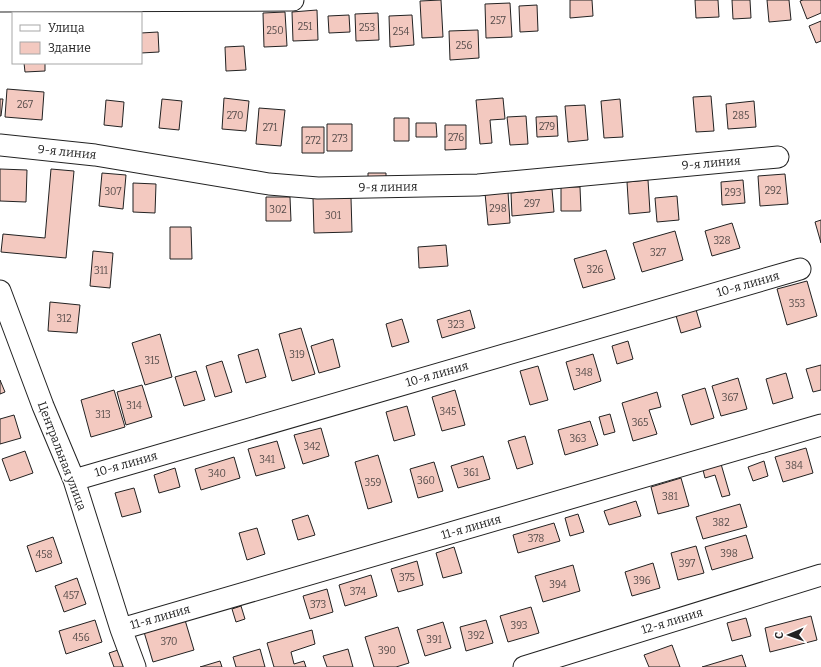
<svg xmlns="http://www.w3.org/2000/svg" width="821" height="667" viewBox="0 0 821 667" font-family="Bitter,serif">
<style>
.building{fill:#f3c9c0;stroke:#222}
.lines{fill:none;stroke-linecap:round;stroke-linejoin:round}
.minor-casing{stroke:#222;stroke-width:23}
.minor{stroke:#fff;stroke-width:21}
.labels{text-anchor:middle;stroke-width:3;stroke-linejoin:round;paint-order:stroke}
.number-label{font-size:10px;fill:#564c4a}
.street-label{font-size:12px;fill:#222;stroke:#fff}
</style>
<rect width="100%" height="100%" fill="#fff"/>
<path class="building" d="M441,0L443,37L422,38L420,1Z
M570,0H592L593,16L570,18Z
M695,0H718L719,17L696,18Z
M732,0H750L751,18L733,19Z
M767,0H789L791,20L769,22Z
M803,0H821V13L807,19L800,1Z
M510,3L512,37L486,38L485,4Z
M537,5L538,31L520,32L519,6Z
M317,10L318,40L293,41L292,12Z
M285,12L287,46L264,47L263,13Z
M378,13L379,40L356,41L355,14Z
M349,15L350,32L329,33L328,16Z
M412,15L414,45L390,47L389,16Z
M821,21V41L816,43L809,26Z
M478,30L479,58L450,60L449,31Z
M158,32L159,52L141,53V33Z
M244,46L246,70L226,71L225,47Z
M24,63H45V71L25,72Z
M7,89L44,92L42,120L5,117Z
M711,96L714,131L696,132L693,97Z
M224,98L249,101L246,131L222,129Z
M503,98L505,119L490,120L492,143L480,144L476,100Z
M0,99H3L1,116H0Z
M162,99L182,101L179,130L159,128Z
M620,99L623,137L604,138L601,101Z
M106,100L124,102L122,127L104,125Z
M754,101L756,127L728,129L726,104Z
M585,105L588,140L568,142L565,106Z
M259,108L285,110L281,146L256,144Z
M526,116L528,144L510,145L507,117Z
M557,116L558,136L537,137L536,117Z
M394,118H409V141H394Z
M416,123H436L437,137H416Z
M327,124H352V151H327Z
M445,125H466V149L445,150Z
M302,127H324V153H302Z
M0,169L27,170L26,202L0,201Z
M51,169L74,171L66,258L1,252L3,234L45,238Z
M102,173L126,175L123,209L99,206Z
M368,173H386V183L368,184Z
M785,174L788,204L760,206L758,176Z
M648,180L650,212L629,214L627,182Z
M743,180L745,203L722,205L721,182Z
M133,183L156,184L155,213L133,212Z
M561,187H580L581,211H561Z
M552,189L554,212L512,216L511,193Z
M508,192L510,223L488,225L485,193Z
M677,196L679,220L657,222L655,198Z
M266,197H290L291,221H266Z
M313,198H351L352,232L314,233Z
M821,220V243L815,222Z
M732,223L740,248L712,256L705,231Z
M170,227H191L192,259H170Z
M675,231L683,260L642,272L633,243Z
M446,245L448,266L419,268L418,247Z
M606,250L615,279L583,288L574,259Z
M93,251L113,253L110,288L90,286Z
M807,281L817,316L787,325L777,289Z
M50,302L80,305L77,333L48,331Z
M695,306L701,327L681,333L675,312Z
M470,310L475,328L442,338L437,320Z
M402,319L409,342L392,347L386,324Z
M301,328L315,374L292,381L279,334Z
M160,334L172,377L145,385L132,343Z
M333,339L340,367L319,373L311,346Z
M628,341L633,359L617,364L612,346Z
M258,349L266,377L246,383L238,355Z
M593,354L601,381L574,390L566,362Z
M222,361L232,392L215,397L206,366Z
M821,365V390L813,392L806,369Z
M538,366L548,400L530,405L520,371Z
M196,371L205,400L184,406L175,377Z
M786,373L793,398L773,404L766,379Z
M738,378L747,409L721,416L712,386Z
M0,380L5,392L0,394Z
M142,385L152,417L126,425L117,392Z
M705,388L714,418L691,425L682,395Z
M114,390L125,427L91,437L81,400Z
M455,390L465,425L442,431L432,397Z
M657,392L661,407L649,410L657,434L633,441L622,403Z
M407,406L415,435L394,441L386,412Z
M610,414L615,432L604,435L599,417Z
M14,415L21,438L0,444V419Z
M590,421L598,445L565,455L558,430Z
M321,428L329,456L303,464L294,435Z
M525,436L533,464L517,469L508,441Z
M277,441L285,468L256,476L248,449Z
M806,448L813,473L783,482L775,457Z
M25,451L33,473L10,481L2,459Z
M378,455L392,502L368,509L355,462Z
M483,456L490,479L458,488L451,466Z
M234,457L240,478L201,490L195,469Z
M764,461L768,476L753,481L748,467Z
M434,462L443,491L418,498L410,469Z
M721,464L730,495L722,497L715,475L705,478L703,470Z
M175,468L180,487L159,493L154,475Z
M681,478L689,506L658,514L651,487Z
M134,488L141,512L122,517L115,493Z
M636,501L641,516L609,525L604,511Z
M740,504L747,527L703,539L696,517Z
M578,514L584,532L570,536L565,518Z
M308,515L315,535L298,540L292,520Z
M554,523L560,541L518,553L513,535Z
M257,528L265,554L247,560L239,533Z
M746,535L753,558L712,570L705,547Z
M53,537L62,563L36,572L27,546Z
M696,546L704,573L678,580L671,553Z
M454,547L462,573L443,578L436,553Z
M417,561L423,585L398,592L391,569Z
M653,563L660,588L632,596L625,572Z
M573,565L580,591L543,602L535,576Z
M371,575L377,596L345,606L339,585Z
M77,578L86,604L64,612L55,586Z
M327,589L333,612L310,619L303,596Z
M241,606L245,619L236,622L232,609Z
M531,607L539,633L508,642L500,616Z
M811,616L817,640L770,652L765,628Z
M746,618L751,636L732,641L727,623Z
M95,620L102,642L66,654L59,631Z
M185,620L194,650L153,662L144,632Z
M486,620L493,643L466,651L460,627Z
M443,622L451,648L425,656L417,630Z
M398,627L409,663L396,667H374L365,637Z
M312,630L315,644L291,652L294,664L304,661L306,667H274L267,643Z
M672,645L680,667H649L644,655Z
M121,649L128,667H114L109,653Z
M260,649L265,667H236L233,657Z
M348,649L353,667H327L323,656Z
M742,655L746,667H702Z
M220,661L222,667H200Z"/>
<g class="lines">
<g class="minor-casing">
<path id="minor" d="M0,1L293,0
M0,145L95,155L269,184L318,188L478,185L778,157
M0,291L43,406L74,480L121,629L135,667
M74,480L800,269
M121,629L821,425
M524,667L821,575"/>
</g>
<use href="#minor" class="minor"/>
</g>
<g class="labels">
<g class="number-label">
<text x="498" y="24">257</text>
<text x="305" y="30">251</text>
<text x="367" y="31">253</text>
<text x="275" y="34">250</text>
<text x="401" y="35">254</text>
<text x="464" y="49">256</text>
<text x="25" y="108">267</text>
<text x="235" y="119">270</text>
<text x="741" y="119">285</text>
<text x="547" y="130">279</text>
<text x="270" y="131">271</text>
<text x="456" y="141">276</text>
<text x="340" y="142">273</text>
<text x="313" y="144">272</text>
<text x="773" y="194">292</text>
<text x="113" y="195">307</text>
<text x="733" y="196">293</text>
<text x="532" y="207">297</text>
<text x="498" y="212">298</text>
<text x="278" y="213">302</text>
<text x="333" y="219">301</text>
<text x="722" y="244">328</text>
<text x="658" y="256">327</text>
<text x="595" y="273">326</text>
<text x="101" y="274">311</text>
<text x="797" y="307">353</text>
<text x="64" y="322">312</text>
<text x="456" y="328">323</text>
<text x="297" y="358">319</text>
<text x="152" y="364">315</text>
<text x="584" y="376">348</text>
<text x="730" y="401">367</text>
<text x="134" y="409">314</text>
<text x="448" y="415">345</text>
<text x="103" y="418">313</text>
<text x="640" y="426">365</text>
<text x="578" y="442">363</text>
<text x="312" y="450">342</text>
<text x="267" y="463">341</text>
<text x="794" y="469">384</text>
<text x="471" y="476">361</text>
<text x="217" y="477">340</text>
<text x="426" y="484">360</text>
<text x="373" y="486">359</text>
<text x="670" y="500">381</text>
<text x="721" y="526">382</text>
<text x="536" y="542">378</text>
<text x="729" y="557">398</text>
<text x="44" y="558">458</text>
<text x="687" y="567">397</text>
<text x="407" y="581">375</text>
<text x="642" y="584">396</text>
<text x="558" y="588">394</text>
<text x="358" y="595">374</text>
<text x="71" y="599">457</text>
<text x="318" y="608">373</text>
<text x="519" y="629">393</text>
<text x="476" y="639">392</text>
<text x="81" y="641">456</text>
<text x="434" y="643">391</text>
<text x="169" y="645">370</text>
<text x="387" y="654">390</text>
</g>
<g class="street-label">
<text transform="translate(67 152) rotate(6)" y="4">9-я линия</text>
<text transform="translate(711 163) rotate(-5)" y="4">9-я линия</text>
<text transform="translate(388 187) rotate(-1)" y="4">9-я линия</text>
<text transform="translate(748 284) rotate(-16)" y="4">10-я линия</text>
<text transform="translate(437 374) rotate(-16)" y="4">10-я линия</text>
<text transform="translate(62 456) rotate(69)" y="4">Центральная улица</text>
<text transform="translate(126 464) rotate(-16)" y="4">10-я линия</text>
<text transform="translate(471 527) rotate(-16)" y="4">11-я линия</text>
<text transform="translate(160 617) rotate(-16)" y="4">11-я линия</text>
<text transform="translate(672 621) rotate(-17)" y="4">12-я линия</text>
</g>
</g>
<rect x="12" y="12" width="130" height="52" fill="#ffffff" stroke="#a7a7a7"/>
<rect x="20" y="25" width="20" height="6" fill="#ffffff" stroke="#a7a7a7"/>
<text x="48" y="32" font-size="12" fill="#222222">Улица</text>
<rect x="20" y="42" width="20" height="12" fill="#f3c9c0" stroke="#a7a7a7"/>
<text x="48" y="52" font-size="12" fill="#222222">Здание</text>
<g transform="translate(789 635) rotate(268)" stroke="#ffffff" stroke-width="3" paint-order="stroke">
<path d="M0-3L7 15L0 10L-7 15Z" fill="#222222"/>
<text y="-6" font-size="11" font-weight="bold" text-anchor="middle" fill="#222222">С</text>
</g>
</svg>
